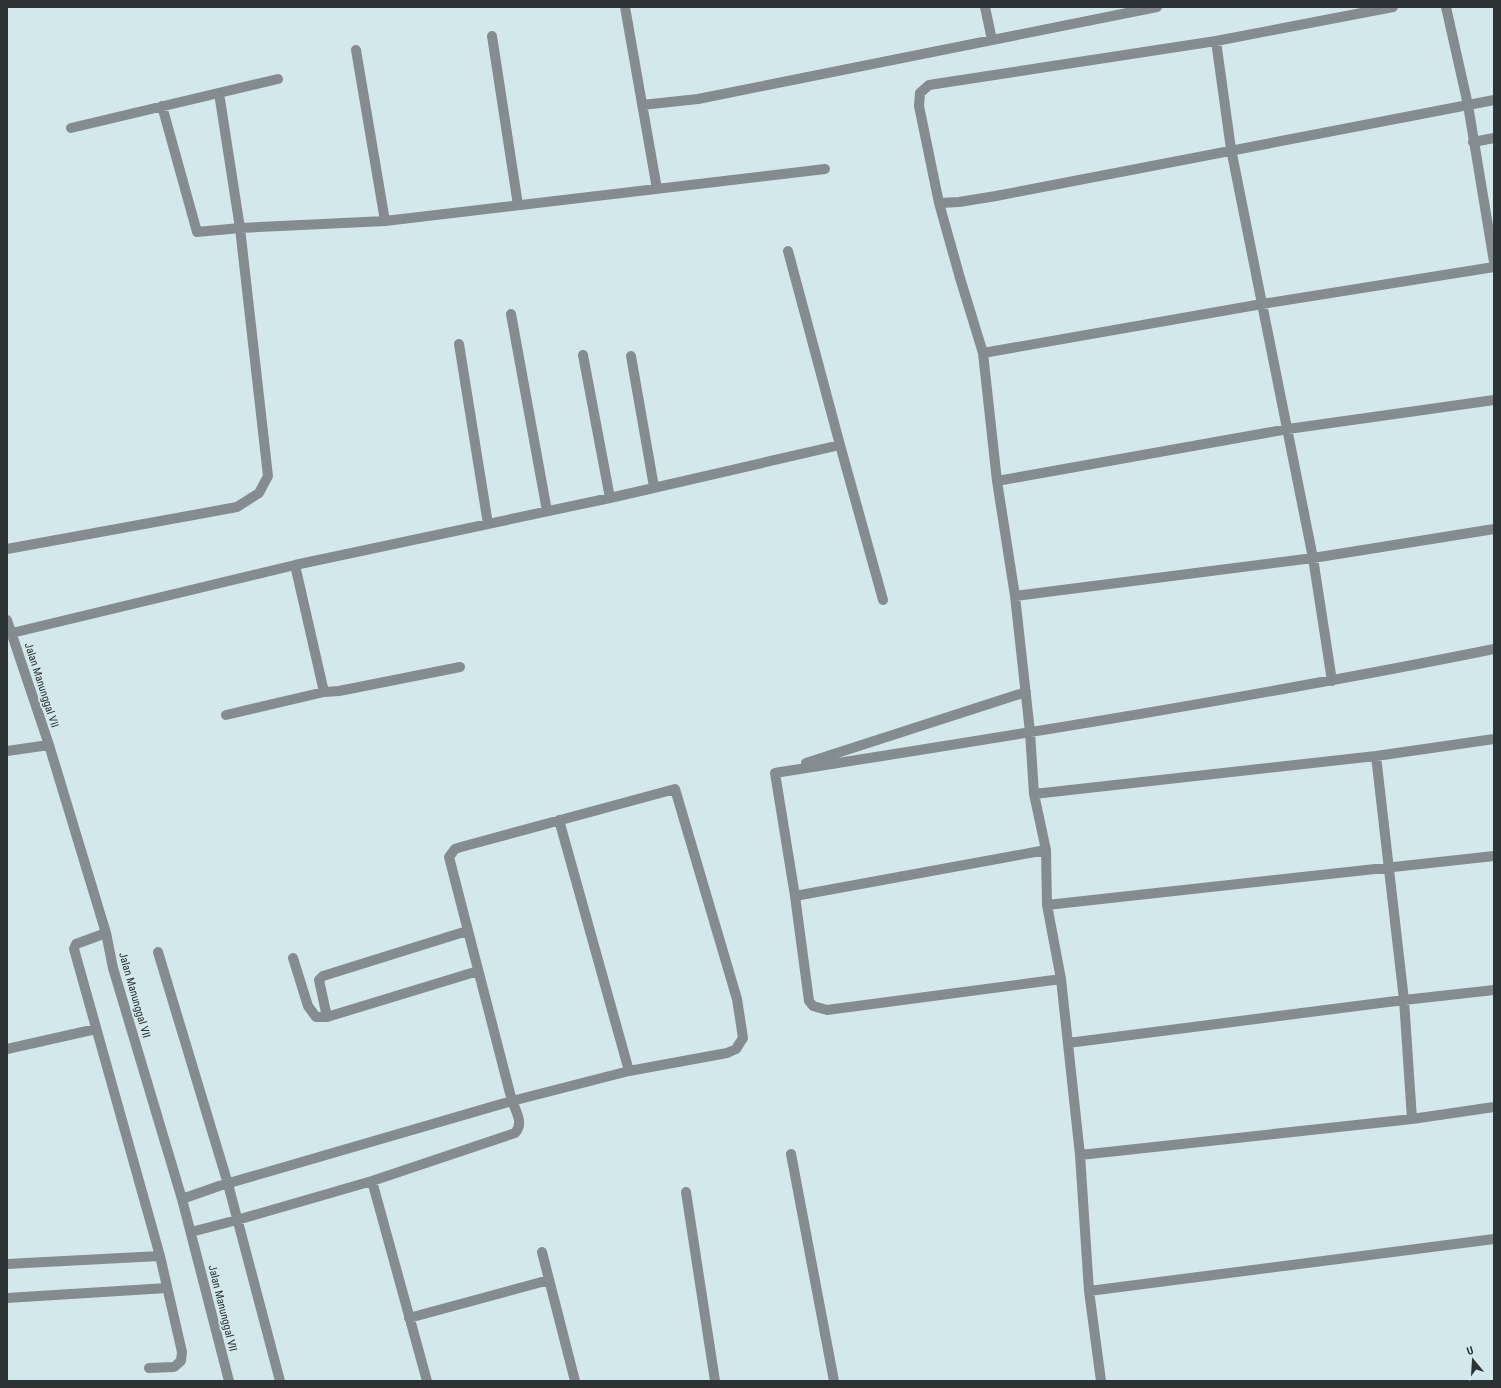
<svg xmlns="http://www.w3.org/2000/svg" width="1501" height="1388" viewBox="0 0 1501 1388" font-family="'Roboto Condensed',sans-serif">
<style>
.lines{fill:none;stroke-linecap:round;stroke-linejoin:round}
.minor{stroke:#858c90;stroke-width:10}
.labels{text-anchor:middle;stroke-width:4;stroke-linejoin:round;paint-order:stroke}
.street-label{font-size:11px;fill:#2b3335;stroke:#d3e8eb}
</style>
<rect width="100%" height="100%" fill="#d3e8eb"/>
<g class="lines">
<path class="minor" d="M625,7L657,189
M985,7L992,40
M1446,7L1468,105L1494,100
M492,36L518,205
M1216,41L1231,149L1313,558L1332,681
M356,50L385,221
M642,105L698,99L1157,7
M162,106L197,232L240,228L219,93
M71,128L278,79
M1473,142L1494,138
M939,203L919,106L920,93L929,85L1216,41L1393,7
M788,251L840,445L883,600
M511,314L547,511
M459,344L488,524
M983,353L1262,304L1494,267
M583,355L610,498
M631,356L654,487
M997,481L1288,429L1494,400
M7,549L237,507L259,493L268,476L240,228L385,221L825,169
M295,565L324,692L339,691L460,667
M1015,596L1313,558L1494,529
M7,620L49,745L106,933L113,968L182,1199L229,1381
M12,633L295,565L610,498L840,445
M226,715L324,692
M7,751L49,745
M1376,756L1404,1000L1412,1119
M806,763L1026,692
M775,773C1015,735 1256,697 1494,649
M775,773L795,896L809,1001L813,1006L827,1010L1061,979
M1034,794L1376,756L1494,739
M559,820L629,1071
M795,896L1046,850
M1047,905L1494,856
M106,933L76,944L74,949L160,1256L182,1352L181,1361L174,1367L149,1368
M158,952L228,1184L280,1381
M293,958L308,1006L316,1017H327L478,971
M327,1017L319,980L323,976L467,931
M1068,1043L1404,1000L1494,990
M7,1049L96,1029
M791,1154L834,1381
M1080,1155L1412,1119L1494,1107
M372,1181L427,1381
M686,1192L715,1381
M182,1199L219,1186L512,1101L629,1071L727,1053L736,1049L743,1038L737,999L675,789L461,847L455,849L449,857L512,1101C516,1111 524,1124 515,1133L372,1181L237,1220L191,1232
M542,1252L575,1381
M7,1264L160,1256
M1089,1291L1494,1239
M7,1298L167,1288
M409,1318L549,1280
M1101,1381L1089,1291L1080,1155L1061,979L1047,905L1046,850L1034,794L1030,732L1015,596L997,481L983,353L960,278L939,203L959,202L996,196L1468,105L1494,262"/>
</g>
<g class="labels">
<g class="street-label">
<text transform="translate(42 685) rotate(72)" y="4">Jalan Manunggal VII</text>
<text transform="translate(135 995) rotate(74)" y="4">Jalan Manunggal VII</text>
<text transform="translate(223 1308) rotate(76)" y="4">Jalan Manunggal VII</text>
</g>
</g>
<rect width="1501" height="1388" fill="none" stroke="#2b3335" stroke-width="16"/>
<g transform="translate(1473 1360) rotate(342)" stroke="#d3e8eb" stroke-width="3" paint-order="stroke">
<path d="M0-3L7 15L0 10L-7 15Z" fill="#2b3335"/>
<text y="-6" font-size="11" font-weight="bold" text-anchor="middle" fill="#2b3335">U</text>
</g>
</svg>
